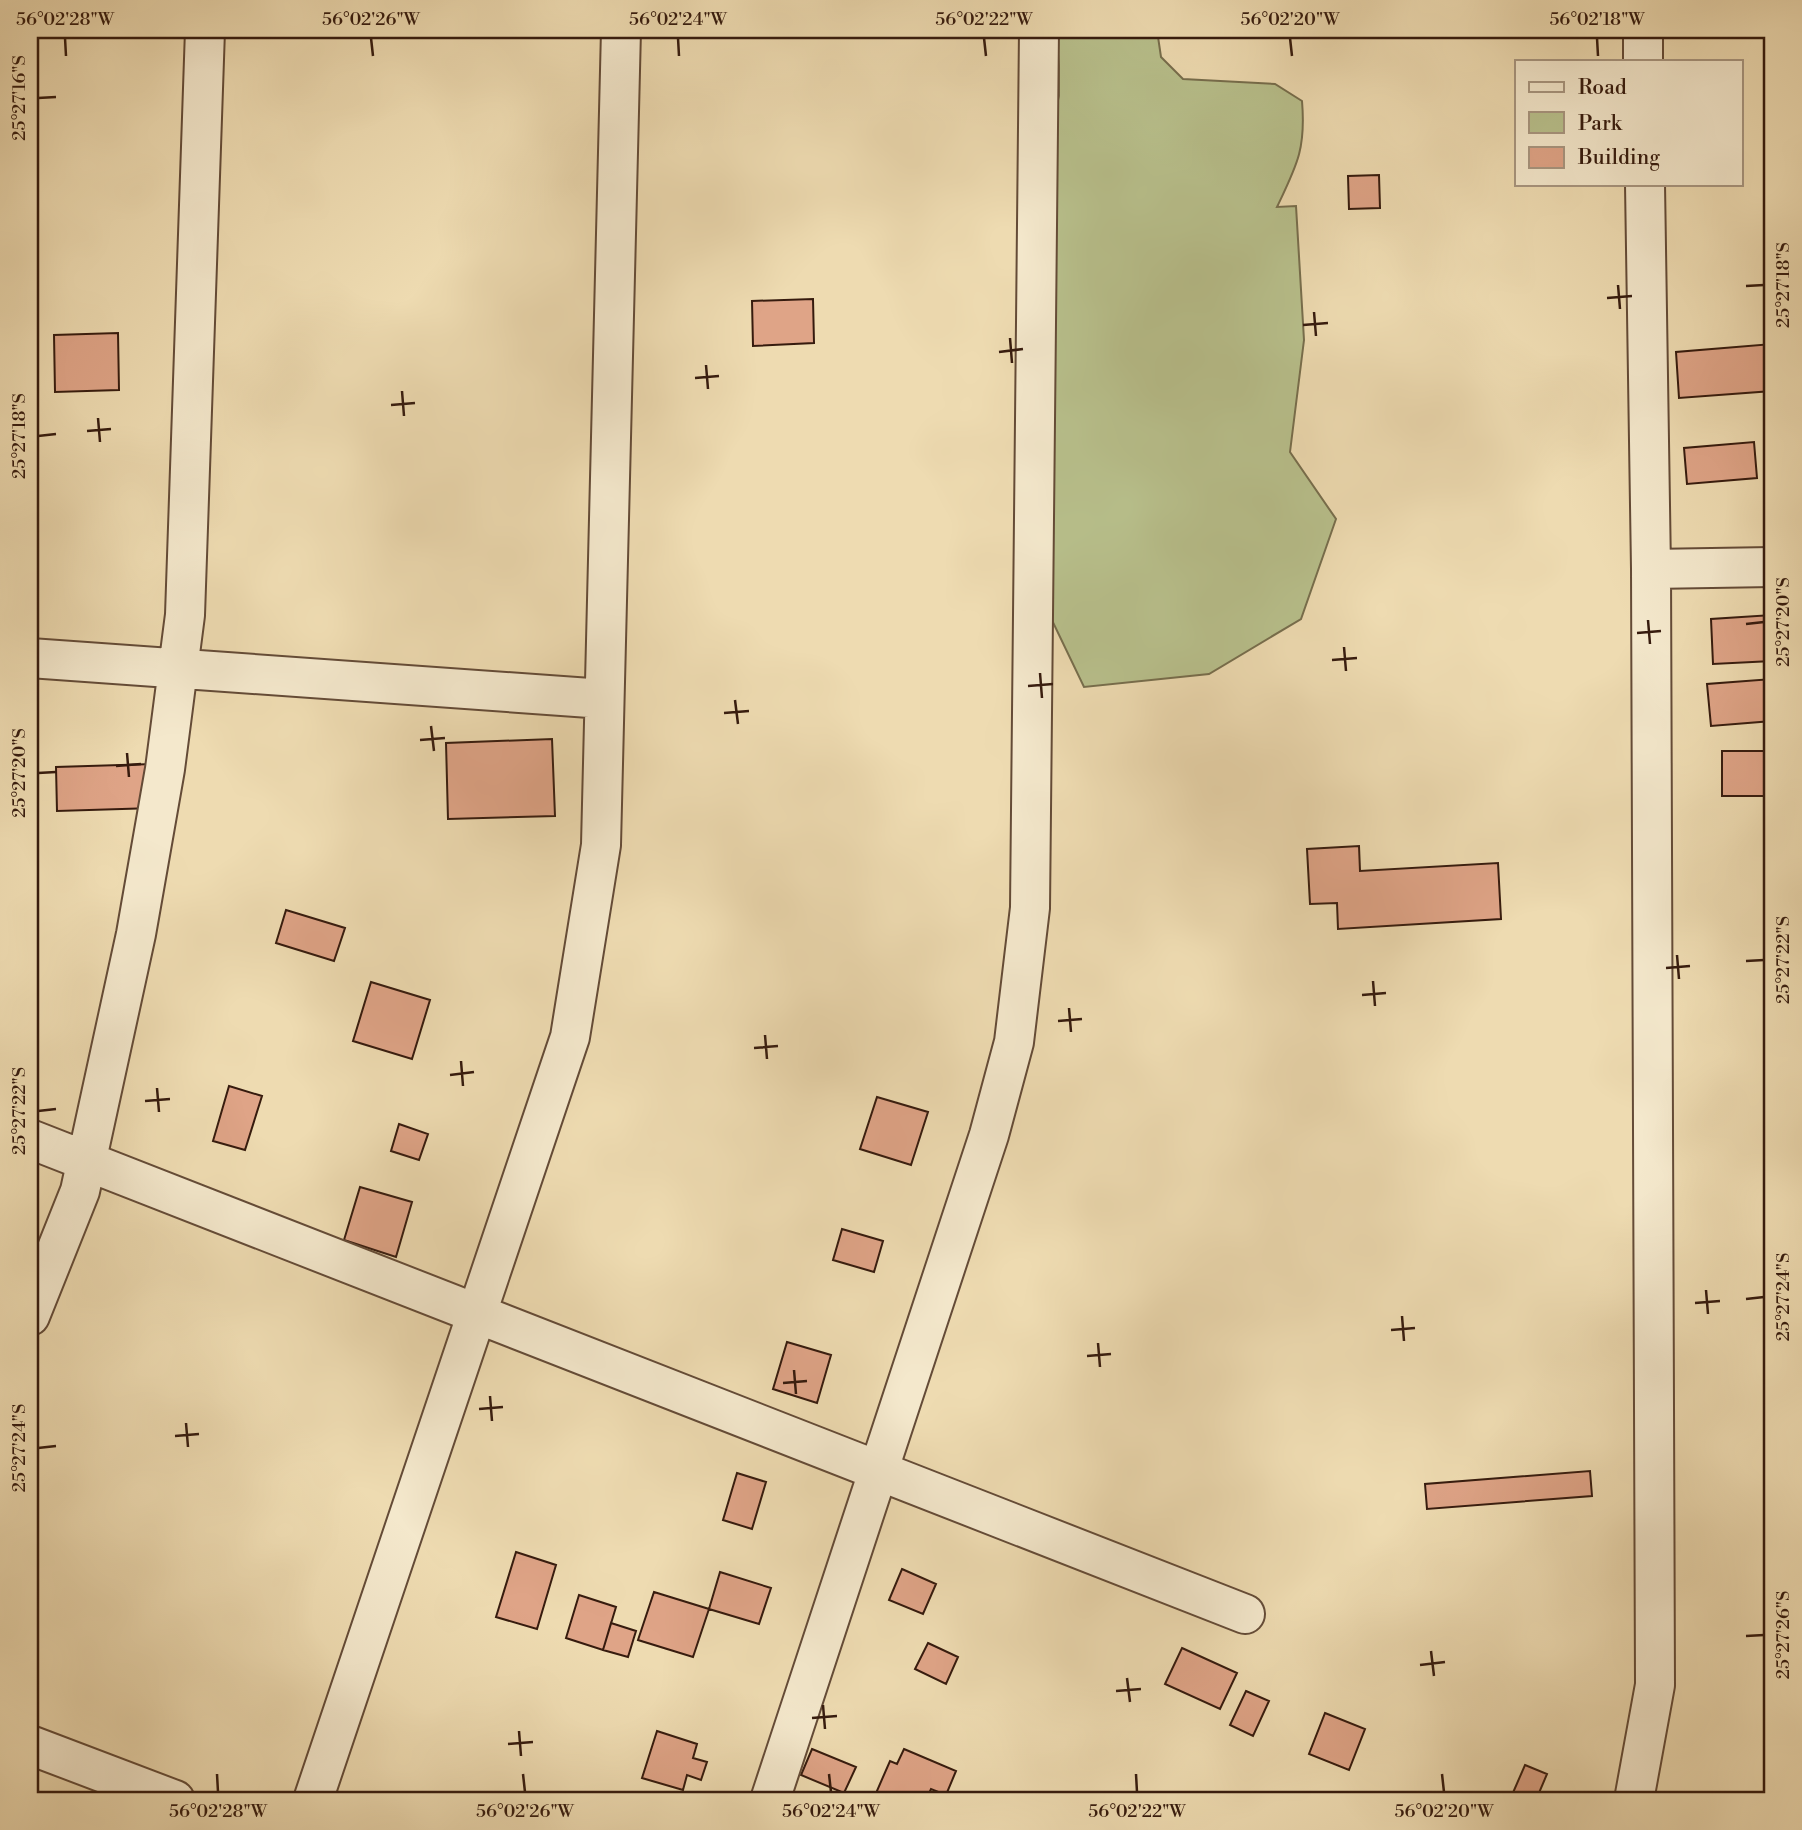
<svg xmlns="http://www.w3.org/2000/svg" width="1802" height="1830" viewBox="0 0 1802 1830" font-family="'Libre Bodoni',serif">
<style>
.green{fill:#b8c08c;stroke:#776e4d;stroke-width:2}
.building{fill:#dfa487;stroke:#361b0e;stroke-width:2}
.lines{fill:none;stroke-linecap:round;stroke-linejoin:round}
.minor-casing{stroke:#644b37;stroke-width:42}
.minor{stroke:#f4e8cc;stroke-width:38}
.ticks{fill:none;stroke:#361b0e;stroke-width:2.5}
.neatline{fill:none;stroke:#361b0e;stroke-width:2.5}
.ticks-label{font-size:18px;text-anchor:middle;fill:#361b0e}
</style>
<rect width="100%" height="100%" fill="#eedbb1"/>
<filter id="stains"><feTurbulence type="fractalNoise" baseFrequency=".00286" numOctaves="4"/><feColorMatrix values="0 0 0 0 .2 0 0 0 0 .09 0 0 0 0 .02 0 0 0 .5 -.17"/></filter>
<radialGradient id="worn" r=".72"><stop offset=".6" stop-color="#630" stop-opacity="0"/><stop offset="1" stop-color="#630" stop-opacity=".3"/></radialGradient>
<path class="green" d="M1056,30H1157L1161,57L1183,79L1275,84L1302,101C1306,149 1297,165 1277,207L1296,206L1304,340L1290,452L1336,519L1301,619L1209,674L1084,687L1037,589L1056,240L1042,212L1045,154L1059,96V66Z"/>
<path class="building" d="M1379,175L1380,208L1349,209L1348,176Z
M813,299L814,343L753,346L752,301Z
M118,333L119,390L55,392L54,335Z
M1772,344V391L1679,398L1676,352Z
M1754,442L1757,478L1687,484L1684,448Z
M1772,615V661L1713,664L1711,619Z
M1772,679V721L1711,726L1707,684Z
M552,739L555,816L448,819L446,743Z
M1722,751H1772V796H1722Z
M153,764L154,808L57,811L56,767Z
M1359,846L1360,871L1498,863L1501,919L1338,929L1337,903L1310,904L1307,849Z
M286,910L345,928L334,961L276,943Z
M371,982L430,1000L412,1059L353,1041Z
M30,1024H37L35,1056H30Z
M30,1056H36L35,1082L30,1081Z
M229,1086L262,1096L245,1150L213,1141Z
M877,1097L928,1112L911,1165L860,1149Z
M399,1124L428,1134L419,1160L391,1151Z
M360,1187L412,1202L396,1257L344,1240Z
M842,1229L883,1241L874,1272L833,1260Z
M787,1342L831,1355L817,1403L773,1389Z
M1590,1471L1592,1496L1427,1509L1425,1484Z
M737,1473L766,1482L752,1529L723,1520Z
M516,1552L556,1565L537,1629L496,1617Z
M902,1569L936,1584L923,1614L889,1600Z
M720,1572L771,1588L759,1624L709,1609Z
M654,1592L709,1609L693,1657L638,1640Z
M579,1595L616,1607L603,1650L566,1638Z
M611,1623L636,1631L628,1657L603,1650Z
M928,1643L958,1657L946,1684L915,1669Z
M1182,1648L1237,1673L1220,1709L1165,1684Z
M1246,1691L1269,1701L1253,1736L1230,1725Z
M1325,1713L1365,1729L1349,1770L1309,1754Z
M657,1731L697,1744L693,1758L707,1762L701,1780L687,1775L683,1790L642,1778Z
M812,1749L856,1767L844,1793L801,1775Z
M904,1749L956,1771L946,1795L931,1789L926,1800H873L890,1761L897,1764Z
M1525,1765L1547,1774L1536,1800H1524L1512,1795Z"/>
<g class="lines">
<g class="minor-casing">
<path id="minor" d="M1643,30V61
M1651,569L1772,567
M30,658L604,699
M30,1139L1245,1614
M30,1316L80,1191L136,934L165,769L185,615L205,30
M30,1745L175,1800
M313,1800L570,1037L601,845L621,30
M770,1800L989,1135L1014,1042L1030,908L1039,30
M1634,1800L1655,1685L1651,569L1645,184"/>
</g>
<use href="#minor" class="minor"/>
</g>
<path class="ticks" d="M65,38L66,56M371,38L373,56M678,38L679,56M984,38L986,56M1290,38L1292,56M1597,38L1598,56M38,98L56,97M1618,285L1620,309M1746,286L1764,285M1607,298L1632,296M1314,312L1316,336M1303,325L1328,323M1010,338L1012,363M999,352L1023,349M706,365L708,389M695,378L719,376M402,391L404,416M391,405L415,403M98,418L100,442M87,431L111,429M38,436L56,434M1648,620L1650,644M1746,624L1764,622M1637,633L1661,631M1344,647L1346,671M1332,660L1357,658M1040,673L1042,698M1028,686L1053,684M735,700L738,724M724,713L749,711M431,726L434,751M420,740L445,738M127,753L129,777M116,766L141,764M38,773L56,772M1677,955L1679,979M1746,961L1764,960M1666,968L1690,966M1373,981L1375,1006M1362,995L1386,993M1069,1008L1071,1032M1058,1021L1082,1019M765,1035L767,1059M754,1048L778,1046M461,1061L463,1086M450,1075L474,1072M157,1088L159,1112M145,1101L170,1099M38,1111L56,1109M1706,1290L1708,1314M1746,1299L1764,1297M1695,1303L1720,1301M1402,1316L1404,1341M1391,1330L1415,1328M1098,1343L1100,1367M1087,1356L1111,1354M794,1370L796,1394M783,1383L807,1381M490,1396L492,1421M479,1409L503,1407M186,1423L188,1447M175,1436L199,1434M38,1448L56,1446M1746,1636L1764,1635M1431,1651L1434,1676M1420,1665L1445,1662M1127,1678L1130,1702M1116,1691L1141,1689M823,1705L825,1729M812,1718L837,1716M519,1731L521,1756M508,1744L533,1742M217,1774L218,1792M523,1774L525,1792M829,1774L831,1792M1136,1774L1137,1792M1442,1774L1444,1792"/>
<rect width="1802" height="1830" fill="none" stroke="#eedbb1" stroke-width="77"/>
<rect x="1515" y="60" width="228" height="126" fill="#f4e8cc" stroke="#a89680" stroke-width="2"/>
<rect x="1529" y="82" width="35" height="10" fill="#f4e8cc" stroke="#a89680" stroke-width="2"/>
<text x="1578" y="94" font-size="21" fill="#361b0e">Road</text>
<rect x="1529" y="112" width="35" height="21" fill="#b8c08c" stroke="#a89680" stroke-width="2"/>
<text x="1578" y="130" font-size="21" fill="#361b0e">Park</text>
<rect x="1529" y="147" width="35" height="21" fill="#dfa487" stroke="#a89680" stroke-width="2"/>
<text x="1578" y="164" font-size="21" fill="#361b0e">Building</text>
<rect x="38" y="38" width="1726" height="1754" class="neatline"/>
<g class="ticks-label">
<text x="65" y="25">56°02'28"W</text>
<text x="371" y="25">56°02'26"W</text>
<text x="678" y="25">56°02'24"W</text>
<text x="984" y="25">56°02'22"W</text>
<text x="1290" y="25">56°02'20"W</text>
<text x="1597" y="25">56°02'18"W</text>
<text transform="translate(19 98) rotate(-90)" y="6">25°27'16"S</text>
<text transform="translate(1783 285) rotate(-90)" y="6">25°27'18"S</text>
<text transform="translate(19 436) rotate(-90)" y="6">25°27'18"S</text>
<text transform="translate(1783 622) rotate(-90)" y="6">25°27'20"S</text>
<text transform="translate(19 773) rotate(-90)" y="6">25°27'20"S</text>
<text transform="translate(1783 960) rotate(-90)" y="6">25°27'22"S</text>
<text transform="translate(19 1111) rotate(-90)" y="6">25°27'22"S</text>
<text transform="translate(1783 1297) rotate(-90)" y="6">25°27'24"S</text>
<text transform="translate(19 1448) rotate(-90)" y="6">25°27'24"S</text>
<text transform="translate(1783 1635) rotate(-90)" y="6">25°27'26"S</text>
<text x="218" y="1817">56°02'28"W</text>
<text x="525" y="1817">56°02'26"W</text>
<text x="831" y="1817">56°02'24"W</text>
<text x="1137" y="1817">56°02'22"W</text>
<text x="1444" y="1817">56°02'20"W</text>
</g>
<rect width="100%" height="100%" filter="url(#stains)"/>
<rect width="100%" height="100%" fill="url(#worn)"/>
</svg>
